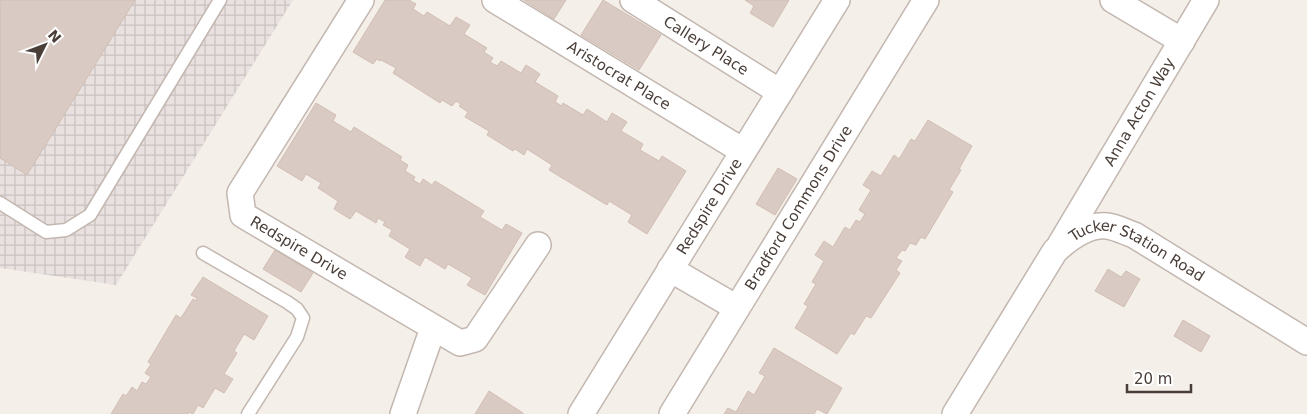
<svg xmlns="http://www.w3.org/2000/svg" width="1307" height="414" viewBox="0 0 1307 414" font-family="'DejaVu Sans',sans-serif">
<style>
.industrial{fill:url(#industrial-grid)}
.building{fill:#d9cbc3;stroke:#d1beb3}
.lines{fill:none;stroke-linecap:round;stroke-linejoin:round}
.lane-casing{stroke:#c3b7b0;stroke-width:15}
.street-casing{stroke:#c3b7b0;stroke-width:28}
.lane{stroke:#fff;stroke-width:12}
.street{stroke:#fff;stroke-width:25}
.labels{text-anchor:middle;stroke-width:5;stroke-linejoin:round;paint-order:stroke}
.street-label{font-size:15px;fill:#493e38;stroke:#fff}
</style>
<defs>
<pattern id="industrial-grid" width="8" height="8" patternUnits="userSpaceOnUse" patternTransform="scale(1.25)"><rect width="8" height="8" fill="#e8e1df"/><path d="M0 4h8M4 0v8" fill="none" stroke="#c8c2c0"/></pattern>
</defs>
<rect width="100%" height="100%" fill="#f5efea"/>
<path class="industrial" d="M0,0H293L116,285L0,268Z"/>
<path class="building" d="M0,0H135L27,175L0,158Z
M385,0H409L416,4L413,9L424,16L427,12L450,26L456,17L470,25L464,34L487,48L484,52L493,58L490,62L497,66L501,61L521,73L526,65L540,74L535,82L558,96L555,102L562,106L563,103L583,115L587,109L607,122L612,113L627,122L621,131L643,144L640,150L659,161L662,156L686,171L647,234L628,222L632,215L609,201L607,205L549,170L552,165L527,149L524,155L515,149L513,151L487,135L489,131L465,117L468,112L459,106L461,104L456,101L452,106L442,100L440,103L393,73L396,68L381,60L380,61L377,59L373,64L353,52Z
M524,0H566L554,19Z
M603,0L661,35L639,70L581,35Z
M745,0H789L773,27L750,13L754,6Z
M316,103L336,115L333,121L351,132L354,127L402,157L400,160L408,165L405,171L415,177L413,180L420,184L423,179L432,185L435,181L484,211L480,217L502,230L506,224L522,233L485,295L467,285L472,278L448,264L445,269L425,257L420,266L405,257L410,249L389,236L392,230L383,225L385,222L378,218L376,223L356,211L350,219L334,209L338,201L318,188L321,183L306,174L302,181L277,166Z
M928,120L972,146L959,169L961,170L949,190L953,192L925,239L921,237L916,245L910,243L905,251L902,250L896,258L902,261L896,270L900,273L871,318L866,316L854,335L851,333L837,354L795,328L808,306L804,304L816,284L812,282L824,261L815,255L824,241L833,247L845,227L850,230L856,220L860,222L865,214L859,210L871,190L863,185L872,171L881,176L894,155L899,159L911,139L915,141Z
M778,168L797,179L775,215L756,204Z
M275,250L313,273L301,292L263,269Z
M1108,269L1121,277L1126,271L1140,279L1124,307L1095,291Z
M203,277L268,316L254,340L244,334L234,351L237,353L224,374L233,379L224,393L215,388L203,408L198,405L193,414L189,412L188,414H111L123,394L126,396L132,387L137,391L142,382L146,384L151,377L145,373L151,364L148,362L176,315L181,318L193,299L196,301L197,298L191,295Z
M1183,320L1210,336L1201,352L1174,336Z
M774,348L842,388L827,414L817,409L814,414H724L728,408L736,412L748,391L754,395L765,376L759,373Z
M489,391L523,413V414H475Z"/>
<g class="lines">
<g class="lane-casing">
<path id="lane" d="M0,203L46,232L66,230L90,215L220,0
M203,253L287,302L297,309L303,318L297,337L248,414"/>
</g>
<g class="street-casing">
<g id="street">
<path id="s1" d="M361,0L240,193L243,215L460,343L475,339L538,245"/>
<path id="s2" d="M495,0L743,151"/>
<path id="s3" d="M633,0L780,92"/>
<path d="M1113,0L1182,41"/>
<path id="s4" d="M1060,245L1206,0"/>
<path d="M670,269L737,308"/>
<path d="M403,414L433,328"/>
<path id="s5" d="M581,414L837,0"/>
<path id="s6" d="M672,414L926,0"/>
<path id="s7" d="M955,414L1055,251C1069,238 1087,224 1107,226C1116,227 1125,232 1134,235L1307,342"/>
</g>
</g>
<use href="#lane" class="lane"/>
<use href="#street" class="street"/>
</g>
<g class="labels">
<g class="street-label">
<text dy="5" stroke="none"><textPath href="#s3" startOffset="86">Callery Place</textPath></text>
<text dy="5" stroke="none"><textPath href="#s2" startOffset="145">Aristocrat Place</textPath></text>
<text dy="5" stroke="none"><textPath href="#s4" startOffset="155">Anna Acton Way</textPath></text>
<text dy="5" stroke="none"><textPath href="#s5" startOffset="244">Redspire Drive</textPath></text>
<text dy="5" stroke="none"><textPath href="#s6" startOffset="242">Bradford Commons Drive</textPath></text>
<text dy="5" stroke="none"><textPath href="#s1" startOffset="315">Redspire Drive</textPath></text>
<text dy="5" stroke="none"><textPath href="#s7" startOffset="286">Tucker Station Road</textPath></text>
</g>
</g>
<g transform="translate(45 45) rotate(48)" stroke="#ffffff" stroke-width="4" paint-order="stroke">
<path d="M0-4L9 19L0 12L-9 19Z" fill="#493e38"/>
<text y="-8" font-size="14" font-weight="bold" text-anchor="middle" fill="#493e38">N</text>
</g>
<path d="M1127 384v8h64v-8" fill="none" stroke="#493e38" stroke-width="2.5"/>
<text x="1134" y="384" font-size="15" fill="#493e38" stroke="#ffffff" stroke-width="4" paint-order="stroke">20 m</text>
</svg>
